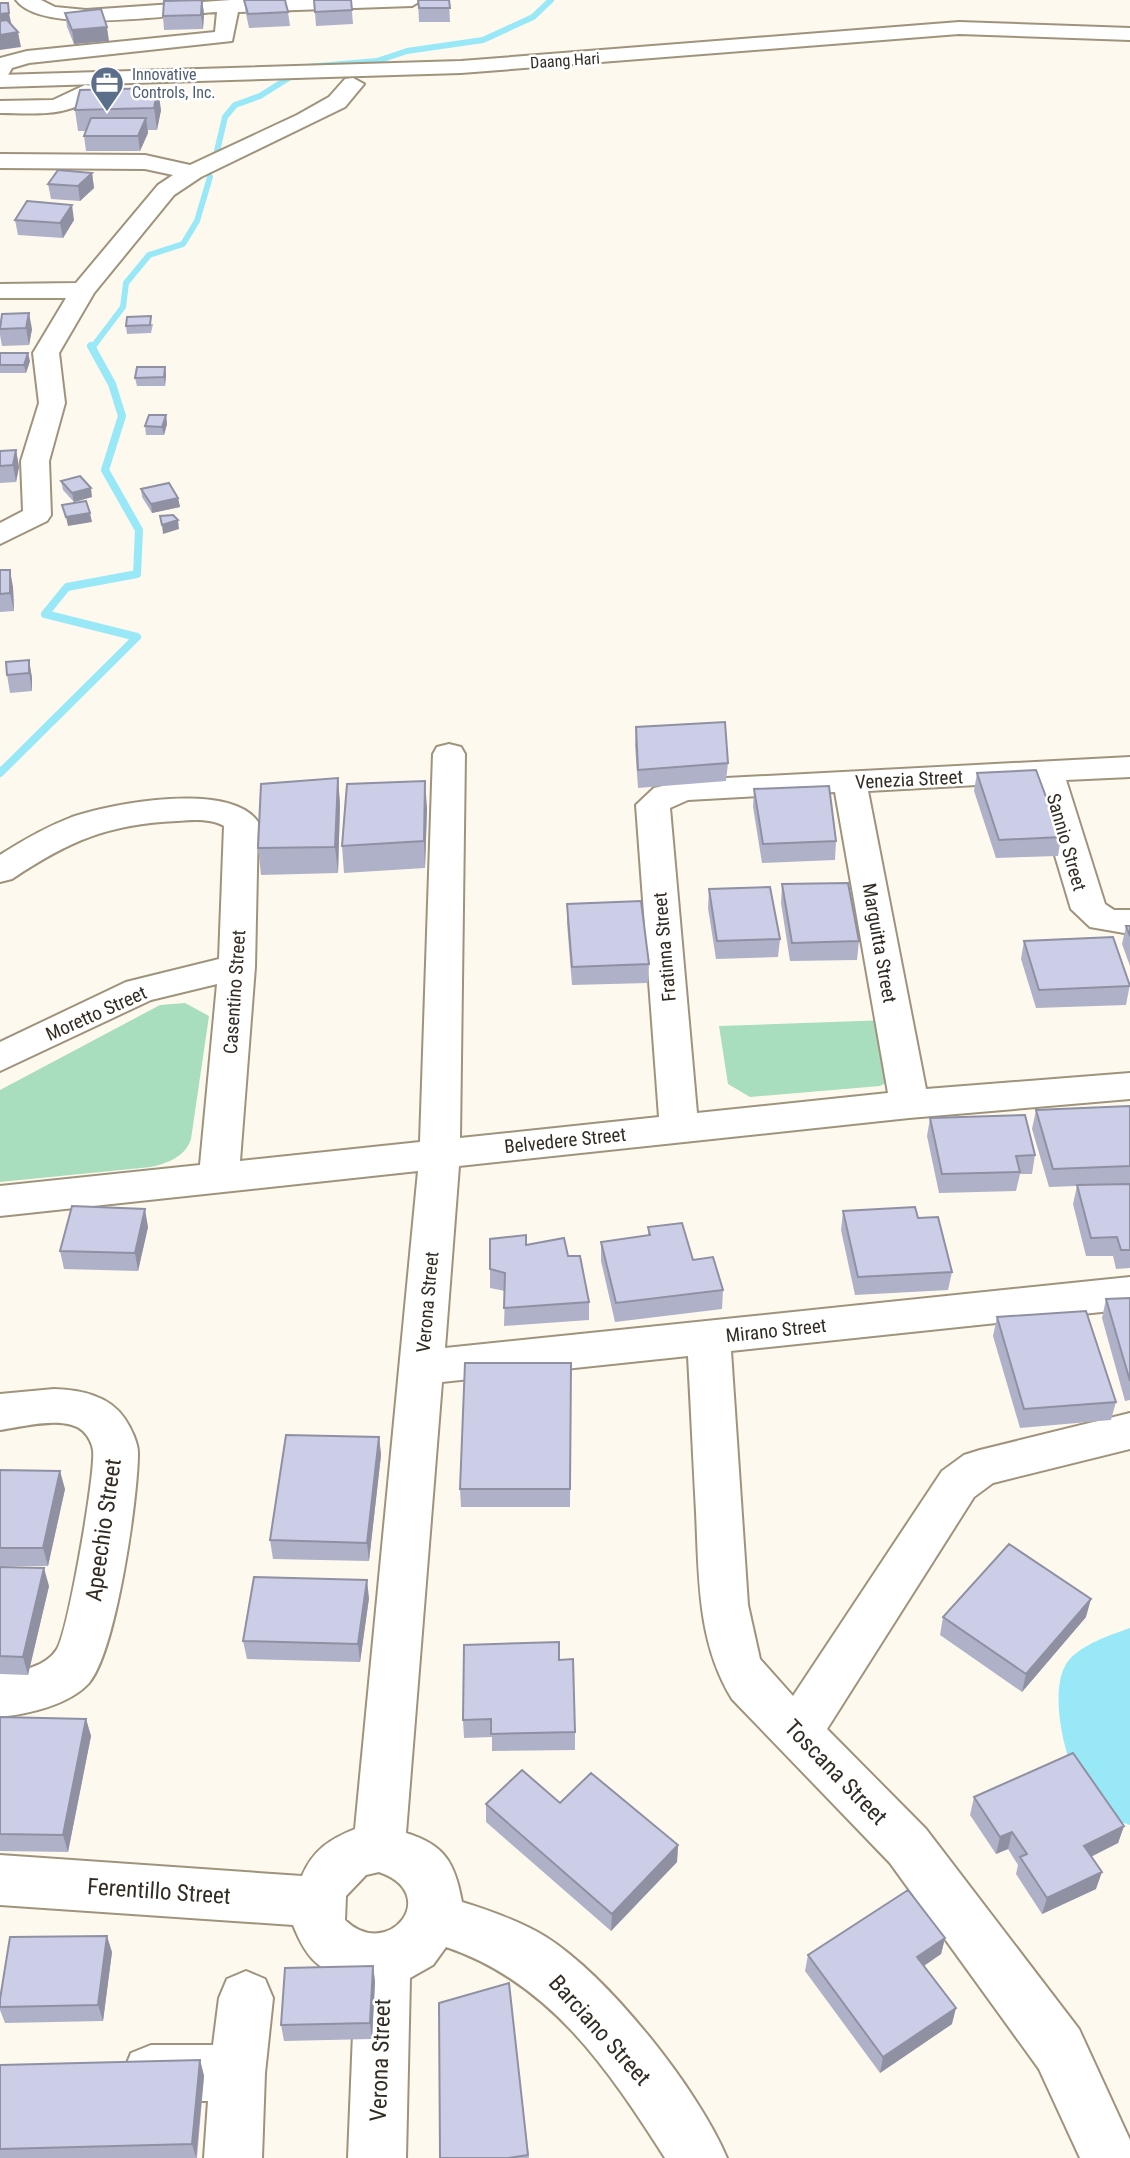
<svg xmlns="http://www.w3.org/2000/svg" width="1130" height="2158" viewBox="0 0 1130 2158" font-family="'Roboto Condensed',sans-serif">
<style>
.green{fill:#a8ddbe}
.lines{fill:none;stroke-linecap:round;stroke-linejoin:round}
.stream-far1{stroke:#99e8f7;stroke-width:6}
.stream{stroke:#99e8f7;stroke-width:8}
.river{fill:#99e8f7;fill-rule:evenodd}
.minor-casing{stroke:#9f937b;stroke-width:4}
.major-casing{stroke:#9f937b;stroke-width:4}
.minor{fill:#fff;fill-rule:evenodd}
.major{fill:#fff;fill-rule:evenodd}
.wall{fill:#afb1c8}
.shaded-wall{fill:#8f90a2}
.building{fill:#cccee8;stroke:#8f90a2;stroke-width:2}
.labels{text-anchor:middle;stroke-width:5;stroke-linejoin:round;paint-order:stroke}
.far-street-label{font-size:16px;fill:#322c23;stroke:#fff}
.far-service-label{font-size:16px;fill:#4e5e75;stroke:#fff;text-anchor:start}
.street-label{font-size:19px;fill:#322c23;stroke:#fff}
.near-street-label{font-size:23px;fill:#322c23;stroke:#fff}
</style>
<rect width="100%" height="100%" fill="#fef9ef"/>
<path class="green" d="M185,1003L209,1016L191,1139C185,1157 168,1163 151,1167L0,1182V1090L160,1005Z
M888,1020V1082L880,1086L750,1097L728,1084L719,1026Z"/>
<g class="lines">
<path class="stream-far1" d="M217,151L225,117L235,105L260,96L306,67L377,61L407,51L483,40L533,17L551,0
M92,348L123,307L126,283L149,255L183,244L197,221L210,177"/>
<path class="stream" d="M0,773L137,637L45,614L67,587L137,574L139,530L105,470L122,416L112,384L91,346"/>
<path class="river" d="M1130,1628V1825C1121,1822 1107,1819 1100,1814C1070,1791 1043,1690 1069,1660C1083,1644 1110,1635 1130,1628Z"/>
<g class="minor-casing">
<path id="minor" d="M16,0H41L55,7L86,10L231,0H422L412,6L238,12L232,41L29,63L12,68L7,77L0,79V58L27,51L215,32L217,12C174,14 43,36 16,0Z
M353,78L364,84L345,107L201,177L174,195L94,293L59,353L65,403L49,461L51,515L47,521L0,544V523L23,511L21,461L39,403L33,353L66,298H0V284L76,283L158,185L173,175L145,169L0,168V154L145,155L190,165L297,115L329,97L345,79Z
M85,85L93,86L96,91C76,119 30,113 0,113V101L53,100Z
M449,744L461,747L465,754L460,1138L659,1117L636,805L654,788L688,780L1130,757V777L1066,780L1105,904L1114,910H1130V934L1090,927L1071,909L1033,782L868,791L926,1089L1130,1073V1099L909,1118L459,1166L445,1348L1130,1277V1309L731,1351L748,1605L760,1659L793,1696L942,1471L964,1455L980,1450L1130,1413V1449L993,1483L974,1497L827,1729L926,1829L1079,2029L1130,2140V2158H1080L1039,2069L890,1863L732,1699C697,1642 699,1577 696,1512C693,1460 691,1408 688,1356L442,1382L406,1833C445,1845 455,1863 462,1902C491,1911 520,1921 546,1937C609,1977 698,2089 727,2158H665C608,2069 550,1982 446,1947L433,1965L410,1978L406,2158H348L355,1983C319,1969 308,1962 293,1925L0,1905V1855L302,1876C313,1850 330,1839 355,1829L418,1171L0,1216V1186L200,1165L217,984L151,1000L0,1071V1042L126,982L219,959L224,826C210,818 192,820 177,821C108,824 69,841 12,879L0,882V855C23,840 46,827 72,817C112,803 231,781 258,822L255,967L240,1161L420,1142L433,754L437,747ZM835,792L888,1093L697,1113L670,808L688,800ZM379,1872C443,1894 388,1962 345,1920L346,1896L366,1875Z
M54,1389C80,1390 109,1395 125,1419C131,1428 138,1443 138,1453C138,1498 116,1651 89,1683C69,1705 28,1714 0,1717V1673C20,1671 45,1668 57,1649C68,1631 96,1472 93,1450C92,1443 88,1436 83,1431C65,1415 22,1427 0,1430V1394Z
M246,1971L265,1979L273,1998L265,2073L262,2158H204L208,2101H151L131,2093L123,2073L131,2053L151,2045H213L219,1998L227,1979Z"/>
</g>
<g class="major-casing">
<path id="major" d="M959,22L1130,28V40L959,34L461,73L0,87V75L461,61Z"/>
</g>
<use href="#minor" class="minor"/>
<use href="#major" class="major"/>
</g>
<path class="wall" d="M202,0L204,14L203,29L164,30L163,16Z
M244,0L288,12L290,26L249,28L246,14Z
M314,0H351L353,24L316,26Z
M418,0H449L450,22H419Z
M65,13L109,41L74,44L67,27Z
M80,90L161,110L157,130H148V133L140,151H86L84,136L86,131H78L75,110Z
M92,173L94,188L80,201L51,199L48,184Z
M15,220H74L63,238L18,235Z
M0,324L32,329L29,345L2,346L0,335Z
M153,324L151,333L127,334L126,326Z
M0,354L30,361L26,373H0Z
M165,367L166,375L165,386H137L135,378Z
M166,415L167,424L164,435H146L145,426Z
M16,450L19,467L16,482L0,483V451Z
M61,481L92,497L74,502L63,490Z
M141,489L178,498L180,507L152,513L142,497Z
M0,570L13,587L14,611L0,612Z
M29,660L32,678V691L10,693L7,675Z
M636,727L728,763L726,781L638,788L635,745Z
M977,773L1061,837L1058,856L996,858L974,791Z
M338,778L340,805L338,873L261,875L258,848Z
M754,789L836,841L835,860L762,863L753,807Z
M427,808L425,868L344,873L342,846Z
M782,884L859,941L857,960L790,961L781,903Z
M709,889L780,939L778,957L716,959L708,908Z
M567,904L649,964L648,983L572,985L567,923Z
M1126,926H1130V966L1122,944Z
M1024,941L1130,984L1126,1005L1036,1008L1021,959Z
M1130,1106V1268L1116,1269L1113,1256H1086L1073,1204L1077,1186L1049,1187L1032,1129L1036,1110Z
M930,1118L1035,1155L1032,1174H1020L1016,1191L939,1193L927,1136Z
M843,1211L918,1218L952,1272L948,1290L855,1295L841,1230Z
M148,1227L138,1271L64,1269L60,1251Z
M648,1227L693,1260L723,1290L722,1309L615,1322L601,1261V1242L648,1236Z
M526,1245L568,1256L589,1302V1320L504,1326L505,1291L490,1288V1269Z
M1130,1298V1400L1125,1401L1102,1318L1106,1299Z
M997,1317L1116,1402L1111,1420L1020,1428L993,1336Z
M571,1363L570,1507H461L460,1489Z
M379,1437L381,1455L369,1561L273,1559L270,1540Z
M0,1470L65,1489L48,1566H0Z
M0,1567L49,1586L28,1675L0,1674Z
M369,1598L360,1662L247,1659L243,1641Z
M943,1617H1086L1022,1692L940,1635Z
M559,1660L575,1732V1750L492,1751V1737L464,1738L463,1720Z
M0,1717L86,1719L91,1736L68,1852L0,1851Z
M974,1797L1124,1826L1118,1843L1091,1856L1096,1889L1042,1914L1016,1874L1018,1865L1008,1849L996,1854L970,1815Z
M560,1803L678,1845L677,1862L611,1931L486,1822V1804Z
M945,1938L941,1954L924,1966L952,2024L880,2073L805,1971L808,1955Z
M112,1952L103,2021L5,2023L0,2010V2007Z
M373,1966L375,1982L372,2039L284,2041L281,2025Z
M509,1983L529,2158H440Z
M200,2060L204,2076L197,2158H0V2065Z"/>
<path class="shaded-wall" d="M202,0L204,14L203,29L201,15Z
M9,13L12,27L0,28V14Z
M107,27L109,41L74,44L72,30Z
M18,32L21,47L0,50V35Z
M158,88L161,110L157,130L154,108Z
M146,118L148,133L140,151L138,136Z
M92,173L94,188L80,201L78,186Z
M72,205L74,220L63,238L60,223Z
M29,313L32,329L29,345L26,328Z
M28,353L30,361L26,373L24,365Z
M165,367L166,375L165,386L164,377Z
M166,415L167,424L164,435L162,427Z
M16,450L19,467L16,482L13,465Z
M91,488L92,497L74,502L72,493Z
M178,498L180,507L152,513L151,504Z
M90,513L92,522L68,526L66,517Z
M178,520L179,529L163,534L162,525Z
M10,570L13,587L14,611L10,593Z
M29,660L32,678V691L29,673Z
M338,778L340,805L338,873L335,847Z
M425,781L427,808L425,868L424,841Z
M145,1209L148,1227L138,1271L135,1253Z
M379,1437L381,1455L369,1561L367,1543Z
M60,1471L65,1489L48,1566L43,1548Z
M44,1568L49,1586L28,1675L23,1657Z
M367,1580L369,1598L360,1662L358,1644Z
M1091,1599L1086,1617L1022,1692L1026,1674Z
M86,1719L91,1736L68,1852L63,1835Z
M1124,1826L1118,1843L1079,1863L1084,1846Z
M1012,1832L1008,1849L996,1854L1000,1837Z
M678,1845L677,1862L611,1931L612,1914Z
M1102,1872L1096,1889L1042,1914L1047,1898Z
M107,1936L112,1952L103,2021L98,2005Z
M945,1938L941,1954L913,1973L917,1957Z
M373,1966L375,1982L372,2039L370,2023Z
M956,2008L952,2024L880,2073L883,2057Z
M200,2060L204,2076L196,2158L192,2144Z"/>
<path class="building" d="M202,0L201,15L163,16L164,1Z
M244,0H285L288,12L248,14Z
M314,0H351L352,10L315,12Z
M418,0H449L450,8H419Z
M0,3H8L9,13L0,14Z
M101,9L107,27L72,30L65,13Z
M7,20L18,32L0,35V21Z
M158,88L154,108L75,110L80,90Z
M91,118H146L138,136H84Z
M58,170L92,173L78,186L48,184Z
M27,201L72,205L60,223L15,220Z
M29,313L26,328L0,329L2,314Z
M151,316L150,325L126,326L127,317Z
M0,353H28L24,365H0Z
M137,367H165L164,377L135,378Z
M149,415H166L162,427L145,426Z
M16,450L13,465L0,466V451Z
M80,476L91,488L72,493L61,481Z
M169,483L178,498L151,504L141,489Z
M86,501L90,513L66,517L62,505Z
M173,515L178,520L162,525L160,516Z
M0,570H10V593L0,594Z
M29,660V673L7,675L6,662Z
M725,722L728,763L638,770L636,727Z
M1036,770L1061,837L999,840L977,773Z
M338,778L335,847L258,848L261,784Z
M425,781L424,841L342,846L347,784Z
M829,786L836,841L763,844L754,789Z
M848,883L859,941L792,943L782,884Z
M770,887L780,939L717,941L709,889Z
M641,901L649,964L572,967L567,904Z
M1126,926H1130V936Z
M1113,937L1130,986L1039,990L1024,941Z
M1130,1106V1166L1053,1169L1036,1110Z
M1025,1115L1035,1155L1016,1156L1020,1172L942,1174L930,1118Z
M1130,1184V1250H1121L1117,1237L1091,1238L1077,1185Z
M72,1206L145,1209L135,1253L60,1251Z
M915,1207L918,1218L938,1217L952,1272L858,1277L843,1211Z
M682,1223L693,1260L713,1257L723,1290L616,1303L601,1242L650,1235L648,1227Z
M526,1235V1245L564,1238L568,1256H580L589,1302L504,1308L505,1273L490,1269V1239Z
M1130,1298V1381L1106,1299Z
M1086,1311L1116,1402L1024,1409L997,1317Z
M465,1363H571L570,1489H460Z
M286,1435L379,1437L367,1543L270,1540Z
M0,1470L60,1471L43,1548H0Z
M1009,1544L1091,1599L1026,1674L943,1617Z
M0,1567L44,1568L23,1657L0,1656Z
M254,1577L367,1580L358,1644L243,1641Z
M559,1642V1660L573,1659L575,1732L491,1734V1719L463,1720L464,1645Z
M0,1717L86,1719L63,1835L0,1834Z
M1073,1753L1124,1826L1084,1846L1102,1872L1047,1898L1020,1857L1027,1854L1012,1832L1000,1837L974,1797Z
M522,1770L560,1803L591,1773L678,1845L612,1914L486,1804Z
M908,1890L945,1938L917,1957L956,2008L883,2057L808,1955Z
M107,1936L98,2005L0,2007V1999L10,1937Z
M373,1966L370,2023L281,2025L285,1968Z
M509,1983L528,2155L508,2158H440L439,2003Z
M200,2060L192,2144L0,2149V2065Z"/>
<defs>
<g id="office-pin" transform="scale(1.75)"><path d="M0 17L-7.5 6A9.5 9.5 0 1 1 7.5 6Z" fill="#5c6f8a" stroke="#fff"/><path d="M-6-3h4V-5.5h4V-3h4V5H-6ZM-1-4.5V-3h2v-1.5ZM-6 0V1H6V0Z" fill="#fff"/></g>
</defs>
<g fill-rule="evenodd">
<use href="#office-pin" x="107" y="83"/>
</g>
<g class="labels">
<g class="far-street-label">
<text transform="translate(565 60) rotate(-4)" y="6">Daang Hari</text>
</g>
<g class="far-service-label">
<text x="132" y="80">Innovative<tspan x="132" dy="18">Controls, Inc.</tspan></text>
</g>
<g class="street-label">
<text transform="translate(909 779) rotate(-3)" y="7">Venezia Street</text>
<text transform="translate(1067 842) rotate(74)" y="7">Sannio Street</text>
<text transform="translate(880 943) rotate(80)" y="7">Marguitta Street</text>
<text transform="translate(664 947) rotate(-95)" y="7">Fratinna Street</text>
<text transform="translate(234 992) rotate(-86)" y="7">Casentino Street</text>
<text transform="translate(96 1013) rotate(-24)" y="7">Moretto Street</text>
<text transform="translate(565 1140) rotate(-6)" y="7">Belvedere Street</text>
<text transform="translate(427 1302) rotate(-85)" y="7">Verona Street</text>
<text transform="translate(776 1330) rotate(-6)" y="7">Mirano Street</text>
</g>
<g class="near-street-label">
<text transform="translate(103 1530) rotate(-82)" y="8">Apeechio Street</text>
<text transform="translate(836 1772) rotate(46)" y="8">Toscana Street</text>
<text transform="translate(159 1891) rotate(4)" y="8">Ferentillo Street</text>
<text transform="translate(600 2030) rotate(48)" y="8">Barciano Street</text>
<text transform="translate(380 2060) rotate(-88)" y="8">Verona Street</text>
</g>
</g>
</svg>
